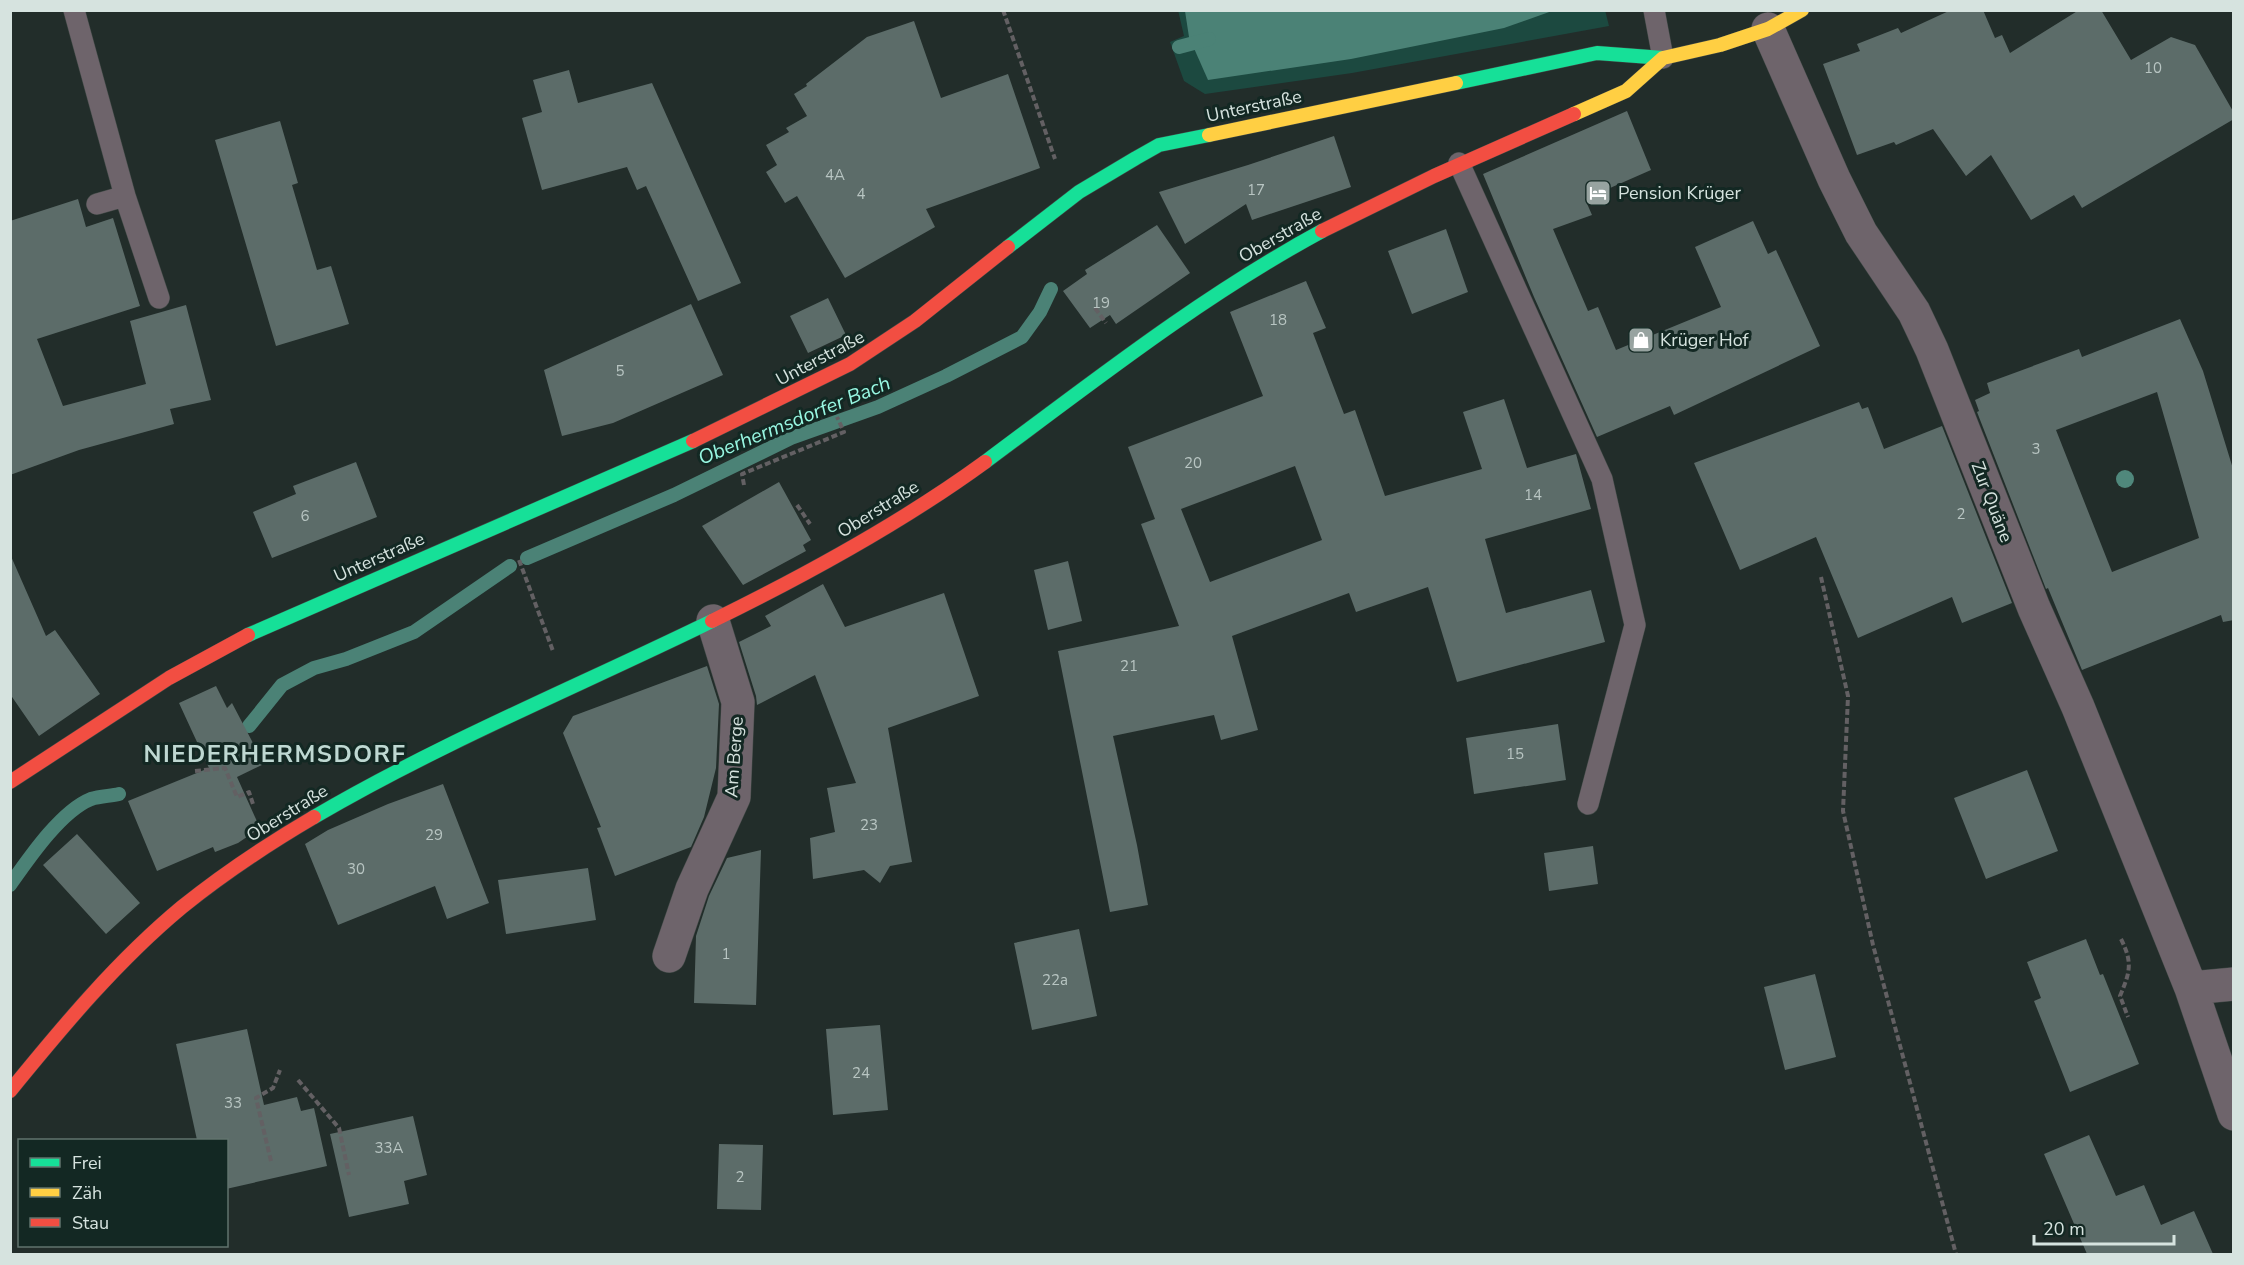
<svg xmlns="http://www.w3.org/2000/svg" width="2244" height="1265" viewBox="0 0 2244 1265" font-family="'Nunito Sans',sans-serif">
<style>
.green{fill:#1c4940}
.water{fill:#4b8276}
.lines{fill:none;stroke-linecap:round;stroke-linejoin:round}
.stream{stroke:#4b8276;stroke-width:14}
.building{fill:#5c6c69;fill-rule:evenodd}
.lane-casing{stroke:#404946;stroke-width:22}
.street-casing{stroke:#404946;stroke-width:34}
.fast-casing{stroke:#404946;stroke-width:15}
.slow-casing{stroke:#404946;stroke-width:15}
.jam-casing{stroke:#404946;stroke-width:15}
.path{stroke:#636063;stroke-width:4;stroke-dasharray:6 3;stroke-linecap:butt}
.lane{stroke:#6e646b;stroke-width:21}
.street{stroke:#6e646b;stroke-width:33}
.fast{stroke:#16e098;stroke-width:14}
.slow{stroke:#ffcf43;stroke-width:14}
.jam{stroke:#f24e42;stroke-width:14}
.tree{fill:#50887c}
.labels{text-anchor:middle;stroke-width:6;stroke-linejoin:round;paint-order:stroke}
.number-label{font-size:15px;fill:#b8c5c2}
.street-label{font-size:18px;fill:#d6e3df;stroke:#132823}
.poi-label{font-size:18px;fill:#d6e3df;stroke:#132823;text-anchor:start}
.water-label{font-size:20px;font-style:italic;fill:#98f7e2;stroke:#132823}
.district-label{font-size:24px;font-weight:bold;letter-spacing:1.5px;fill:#bfd8d2;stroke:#132823}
</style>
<rect width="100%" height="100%" fill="#222d2a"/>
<path class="green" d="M1178,10H1605L1609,26L1352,73L1205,94L1184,81L1170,42L1184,36Z"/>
<path class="water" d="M1185,11V10L1552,11L1504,28L1351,59L1208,80L1189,37Z"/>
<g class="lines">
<path class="stream" d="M1179,47L1209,39
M527,558L674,495L791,438L878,407L946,376L1022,337L1040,312L1051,289
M249,726L282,685L314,668L346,659L414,632L510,566
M10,885C29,858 61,811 91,799C100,796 111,796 119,794"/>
</g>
<path class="building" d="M1951,10H1983L1995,38L2002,35L2010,53L2079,10H2101L2131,60L2171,37L2195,45L2234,113V119L2082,208L2074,195L2031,220L1991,155L1966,176L1933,129L1896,145L1894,142L1857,155L1823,64L1860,51L1857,44L1898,28L1901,33Z
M914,21L941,98L1008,74L1040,168L926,209L935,227L845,278L797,196L785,203L766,172L777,165L766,145L789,132L786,128L807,116L794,94L807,86L806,84L867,37Z
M569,70L578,103L652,83L741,283L698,301L646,186L637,190L627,167L542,190L522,118L542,112L533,80Z
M1627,111L1651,170L1585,199L1592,215L1553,229L1588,311L1598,307L1616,350L1721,307L1695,247L1753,221L1768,254L1776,250L1820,346L1674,415L1670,406L1597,437L1534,297L1483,174Z
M280,121L298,183L292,185L317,270L331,266L349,324L276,346L215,140Z
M1334,136L1351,187L1252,220L1246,204L1185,244L1159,192L1248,165Z
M78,199L86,227L113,218L140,306L37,339L63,406L146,384L130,321L186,305L211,400L170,409L174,424L79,450L10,475V221Z
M1157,225L1190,273L1116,324L1110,315L1090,328L1063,291L1087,274L1085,270Z
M1446,229L1468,292L1412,314L1388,251Z
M1306,281L1326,328L1313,333L1344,414L1355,410L1385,496L1482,469L1463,412L1504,399L1527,468L1576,454L1591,509L1485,539L1506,613L1591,590L1605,642L1457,682L1428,587L1356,612L1349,593L1232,636L1258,730L1221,740L1214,715L1113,736L1137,845L1148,905L1110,912L1058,651L1179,626L1141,524L1155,519L1128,447L1263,396L1230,312ZM1295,466L1322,540L1210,582L1181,509Z
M828,298L846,335L808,353L790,316Z
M691,304L723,375L613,423L562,436L544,370Z
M2180,319L2203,371L2234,472V620L2223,622L2221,615L2082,670L2048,588L2046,589L1977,412L1979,411L1975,400L1990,393L1987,383L2079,349L2082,357ZM2157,392L2199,538L2112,572L2056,430Z
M1859,402L1862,409L1868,407L1884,449L1942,426L2012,603L1962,623L1952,597L1858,638L1816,537L1740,570L1694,463Z
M356,462L377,517L272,558L253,512L296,494L293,486Z
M779,482L811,540L803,545L806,551L743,585L702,526Z
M10,554L46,636L55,630L100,694L39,736L10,694Z
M1068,561L1082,621L1048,630L1034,570Z
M823,584L845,627L944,593L979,696L888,728L912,862L890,866L880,883L864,870L813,879L810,838L835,832L827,788L856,783L815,675L757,705L756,696L739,642L771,626L765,616Z
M707,666L719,704L716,768L704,817L691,847L615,876L597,828L601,827L563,733L573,716Z
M216,686L227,708L232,703L264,764L237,777L260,828L238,843L215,852L213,847L157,871L128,801L209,768L179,703Z
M1558,724L1566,780L1474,794L1466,738Z
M2027,770L2058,851L1986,879L1954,798Z
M443,784L489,903L447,919L435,886L338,925L305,844L328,830L388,804Z
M77,834L140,903L106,934L43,865Z
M1593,846L1598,884L1549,891L1544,853Z
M761,850L756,1005L694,1003L696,936L709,896L727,858Z
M588,868L596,920L506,934L498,880Z
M1079,929L1097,1016L1032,1030L1014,943Z
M2086,939L2100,975L2103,974L2139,1064L2070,1092L2034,1001L2041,998L2027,962Z
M1815,974L1836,1057L1785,1070L1764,987Z
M880,1025L888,1110L833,1115L826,1029Z
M247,1029L264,1105L297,1097L301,1111L314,1108L327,1166L226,1189V1140H197L176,1044Z
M413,1116L427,1175L404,1181L409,1204L349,1217L330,1134Z
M2089,1135L2116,1196L2144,1185L2161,1225L2194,1211L2213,1254H2087L2044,1154Z
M719,1144L763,1145L761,1210L717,1209Z"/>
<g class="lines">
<g class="lane-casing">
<path id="lane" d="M74,10L125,196L159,298
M1654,10L1663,58
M1459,163L1602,479L1635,625L1588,804
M97,204L125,196"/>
</g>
<g class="street-casing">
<path id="street" d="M1768,29L1834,179L1861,233L1914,312L1932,350L2034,608L2078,707L2191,988L2234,1114
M669,956L692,889L734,797L738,702L713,621
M2191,988L2234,984"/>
</g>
<g class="fast-casing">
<path id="fast" d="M1456,83L1597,53L1663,58
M1008,247L1079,192L1136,158L1159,145L1209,135
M985,462C1094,381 1202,296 1322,231
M248,635L693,441
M314,817C442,742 579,686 712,621"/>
</g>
<g class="slow-casing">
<path id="slow" d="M1574,114L1626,91L1663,58L1720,45L1768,29L1802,10
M1209,135L1456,83"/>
</g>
<g class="jam-casing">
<path id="jam" d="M1322,231L1434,176L1574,114
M693,441L850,364L915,321L1008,247
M712,621C806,575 900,524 985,462
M10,782L169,678L248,635
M10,1091C63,1026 117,961 182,907C223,874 268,844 314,817"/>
</g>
<path class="path" d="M1003,10L1055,159
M1095,308L1106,323
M744,485L742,474L844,432L837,417
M797,505L810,524
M519,560L553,651
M1821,577L1848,696L1843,811L1873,945L1956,1254
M195,771L225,768L237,797L249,792L253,804
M2121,939C2133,963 2130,972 2120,996L2128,1017
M298,1080L339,1128L349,1175
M271,1161L256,1098L273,1088L280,1070"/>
<use href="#lane" class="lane"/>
<use href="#street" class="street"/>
<use href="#fast" class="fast"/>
<use href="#slow" class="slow"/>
<use href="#jam" class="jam"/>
</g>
<circle class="tree" cx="2125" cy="479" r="9"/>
<defs>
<g id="hotel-square" transform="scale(1.35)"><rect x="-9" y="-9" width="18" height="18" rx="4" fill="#97a3a0" stroke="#132823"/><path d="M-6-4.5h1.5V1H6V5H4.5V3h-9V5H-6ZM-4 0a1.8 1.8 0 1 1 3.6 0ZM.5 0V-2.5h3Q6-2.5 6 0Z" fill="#fff"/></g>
<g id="shop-square" transform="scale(1.35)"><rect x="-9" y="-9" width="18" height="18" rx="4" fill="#97a3a0" stroke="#132823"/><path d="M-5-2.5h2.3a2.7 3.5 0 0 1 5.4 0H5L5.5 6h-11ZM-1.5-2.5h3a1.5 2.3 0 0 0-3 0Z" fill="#fff"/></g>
</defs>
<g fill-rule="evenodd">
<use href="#hotel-square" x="1598" y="193"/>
<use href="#shop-square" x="1641" y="340"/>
</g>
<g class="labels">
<g class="number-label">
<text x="2153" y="73">10</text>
<text x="835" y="180">4A</text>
<text x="1256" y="195">17</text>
<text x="861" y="199">4</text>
<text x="1101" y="308">19</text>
<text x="1278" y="325">18</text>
<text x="620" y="376">5</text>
<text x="2036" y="454">3</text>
<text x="1193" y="468">20</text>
<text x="1533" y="500">14</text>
<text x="1961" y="519">2</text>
<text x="305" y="521">6</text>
<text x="1129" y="671">21</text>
<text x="1515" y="759">15</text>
<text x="869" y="830">23</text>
<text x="434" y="840">29</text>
<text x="356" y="874">30</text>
<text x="726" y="959">1</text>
<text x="1055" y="985">22a</text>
<text x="861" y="1078">24</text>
<text x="233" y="1108">33</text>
<text x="389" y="1153">33A</text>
<text x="740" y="1182">2</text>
</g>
<g class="street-label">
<text transform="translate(1254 106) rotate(-12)" y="6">Unterstraße</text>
<text transform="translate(1280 235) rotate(-30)" y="6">Oberstraße</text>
<text transform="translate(820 358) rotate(-28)" y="6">Unterstraße</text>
<text transform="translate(1992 502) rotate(69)" y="6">Zur Quäne</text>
<text transform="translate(878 509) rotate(-32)" y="6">Oberstraße</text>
<text transform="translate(379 557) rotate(-24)" y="6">Unterstraße</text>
<text transform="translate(734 757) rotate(-86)" y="6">Am Berge</text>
<text transform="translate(287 813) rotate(-32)" y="6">Oberstraße</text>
</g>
<g class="poi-label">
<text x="1618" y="199">Pension Krüger</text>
<text x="1660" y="346">Krüger Hof</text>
</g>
<g class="water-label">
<text transform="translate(794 420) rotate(-22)" y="7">Oberhermsdorfer Bach</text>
</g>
<g class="district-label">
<text x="275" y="762">NIEDERHERMSDORF</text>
</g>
</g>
<rect width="2244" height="1265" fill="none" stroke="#d6e3df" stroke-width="24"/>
<rect x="18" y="1139" width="210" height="108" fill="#132823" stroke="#61736e" stroke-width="1.5"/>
<rect x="30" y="1158" width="30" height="9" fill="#16e098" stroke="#61736e" stroke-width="1.5"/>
<text x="72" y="1169" font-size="18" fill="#d6e3df">Frei</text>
<rect x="30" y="1188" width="30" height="9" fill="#ffcf43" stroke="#61736e" stroke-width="1.5"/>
<text x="72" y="1199" font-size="18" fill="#d6e3df">Zäh</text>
<rect x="30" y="1218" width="30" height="9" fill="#f24e42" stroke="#61736e" stroke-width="1.5"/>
<text x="72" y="1229" font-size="18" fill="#d6e3df">Stau</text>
<path d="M2034 1235v9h140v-9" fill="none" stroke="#d6e3df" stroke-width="3"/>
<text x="2043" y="1235" font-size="18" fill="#d6e3df" stroke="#132823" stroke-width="4.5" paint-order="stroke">20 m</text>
</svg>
